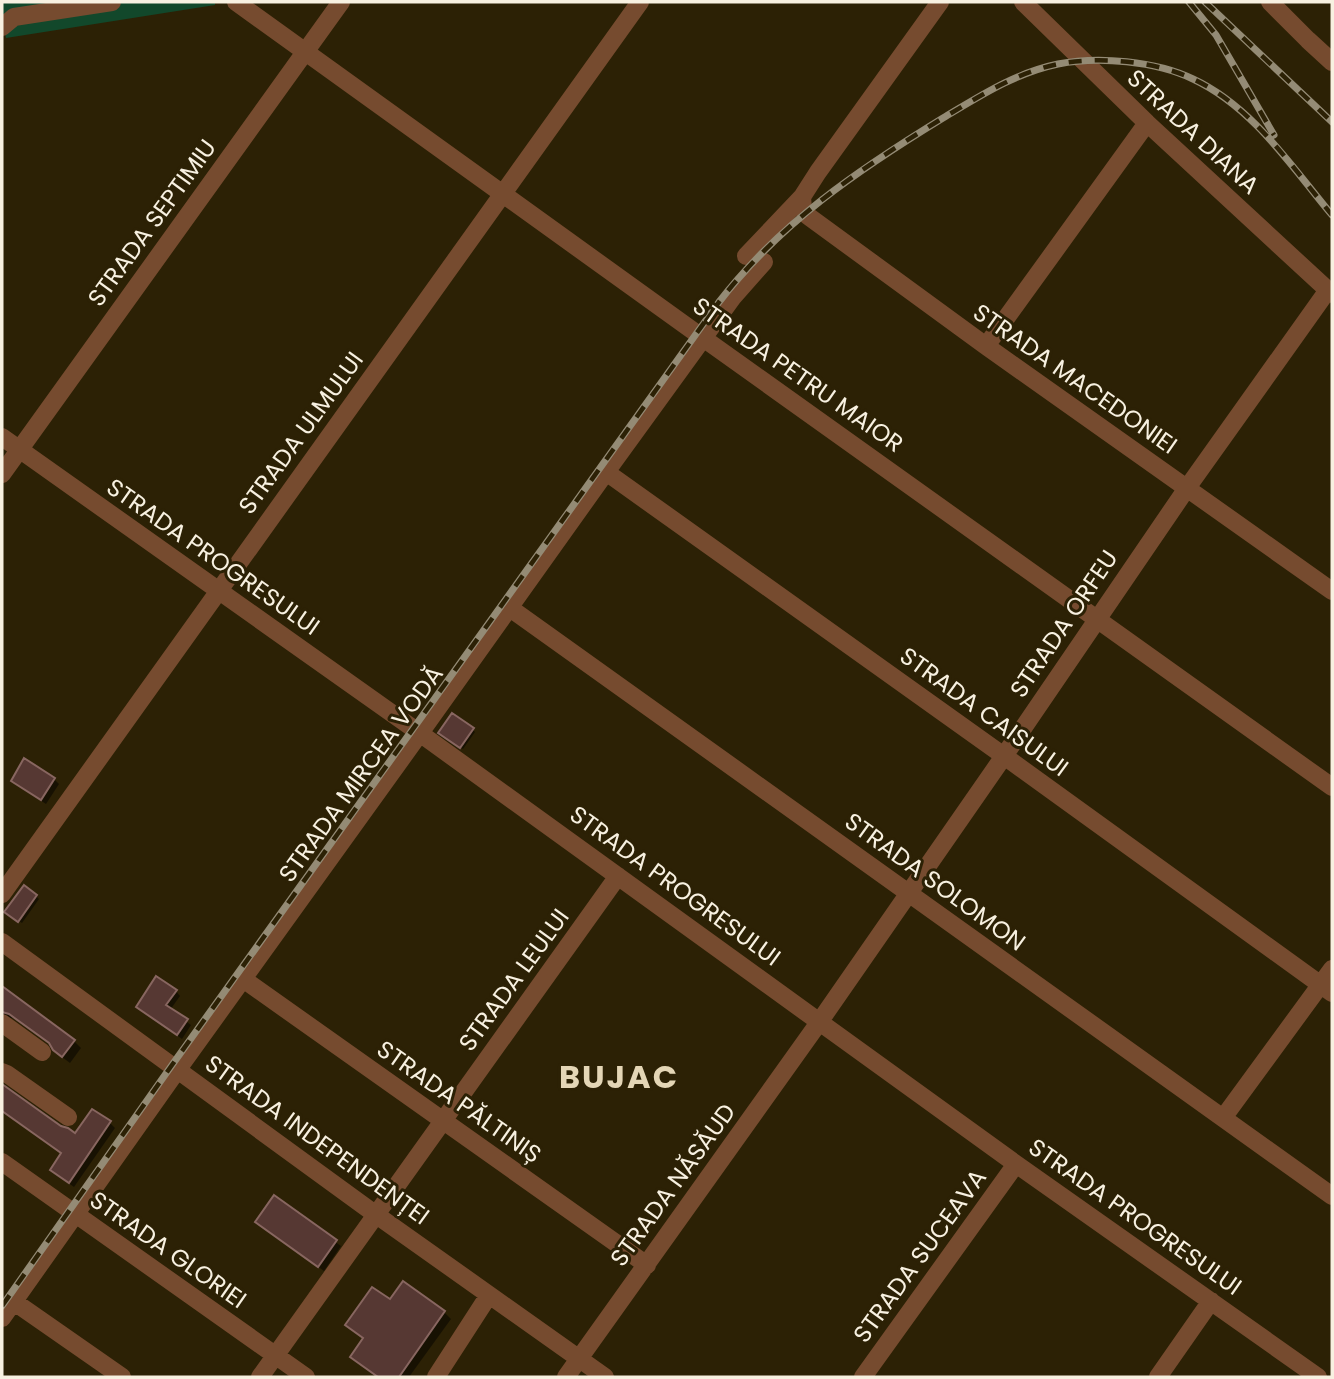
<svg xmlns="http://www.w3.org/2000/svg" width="1334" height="1379" viewBox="0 0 1334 1379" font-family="Poppins,sans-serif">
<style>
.green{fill:#12482b}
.shadow{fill:#0007}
.building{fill:#563833;stroke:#886660;stroke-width:2}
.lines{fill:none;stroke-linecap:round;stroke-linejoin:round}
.minor{stroke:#764b2f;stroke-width:18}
.rail-casing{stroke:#948b75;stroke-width:7}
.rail{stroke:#2c2105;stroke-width:4.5;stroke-dasharray:13;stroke-linecap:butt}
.labels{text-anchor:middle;stroke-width:6;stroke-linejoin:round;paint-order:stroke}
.street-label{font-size:24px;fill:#f8f1e1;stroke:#2c2105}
.district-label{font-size:32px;font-weight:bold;letter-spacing:2px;fill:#e4d6b6;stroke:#2c2105}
</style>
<rect width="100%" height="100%" fill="#2c2105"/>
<path class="green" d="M2,2H215V5L6,38L2,20Z"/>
<path class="shadow" d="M472,729L475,732L463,749L443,735Z
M54,779L59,784L46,804L18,786L13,781Z
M36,896L39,899L22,923L10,915Z
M2,989L74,1041L81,1048L70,1063L62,1057L52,1045L18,1020L12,1018L5,1019L2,1022Z
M176,991L180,996L170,1010L191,1025L182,1039L138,1007Z
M2,1087L61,1128L76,1136L110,1123L115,1128L74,1187L57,1175L63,1154L2,1110Z
M274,1198L341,1246L324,1271L257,1222Z
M403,1284L444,1312L451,1319L409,1377H378L352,1357L364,1339L347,1325L390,1302Z"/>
<path class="building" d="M452,713L474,728L460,748L438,733Z
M24,758L55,778L41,800L11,781Z
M24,885L37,895L18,922L4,912Z
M156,976L177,990L166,1005L188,1019L177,1035L136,1007Z
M2,986L75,1040L62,1057L53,1050L49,1043L9,1014L2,1012Z
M2,1084L61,1126L68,1128L75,1133L92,1109L111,1121L69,1183L50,1170L61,1153L2,1111Z
M274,1195L337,1240L318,1267L255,1222Z
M403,1281L445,1311L399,1377H378L350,1357L363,1338L345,1325L372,1287L390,1299Z"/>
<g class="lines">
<path class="minor" d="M236,2L703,338L1332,787
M1023,2L1147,123L1332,294
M1270,2L1308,40L1332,62
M2,27L14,17L112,2
M802,197L803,209L808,216L986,346L1332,591
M746,256L802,197L818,172L940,2
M986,346L1147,123
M2,437L414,729L1016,1164L1318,1377
M606,472L1004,756L1332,993
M2,474L341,2
M510,608L1332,1196
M2,894L640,2
M2,942L375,1214L605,1377
M243,979L647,1265
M2,1023L42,1052
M2,1072L7,1074L68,1117
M1223,1118L1332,969
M2,1162L306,1377
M13,1301L122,1377
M2,1318L178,1069L420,733L606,472L733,297L764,262
M260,1377L618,876
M436,1377L489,1295
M566,1377L820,1021L1004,756L1187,488L1328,290
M863,1377L1016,1164
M1158,1377L1211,1301"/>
<g class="rail-casing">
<path id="rail" d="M1189,2L1216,35L1274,135
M1205,2L1332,122
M2,1306L172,1065L719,302C781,222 858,170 943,118C980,96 1015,73 1058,64C1098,56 1156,61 1193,79C1253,107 1291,166 1332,215"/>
</g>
<use href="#rail" class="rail"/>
</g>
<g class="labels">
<g class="street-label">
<text transform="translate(1193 132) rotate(43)" y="8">STRADA DIANA</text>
<text transform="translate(152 223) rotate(-54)" y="8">STRADA SEPTIMIU</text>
<text transform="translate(798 375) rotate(35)" y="8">STRADA PETRU MAIOR</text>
<text transform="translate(1075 379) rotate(35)" y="8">STRADA MACEDONIEI</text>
<text transform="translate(301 433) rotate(-54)" y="8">STRADA ULMULUI</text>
<text transform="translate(213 557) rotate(35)" y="8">STRADA PROGRESULUI</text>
<text transform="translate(1064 624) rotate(-56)" y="8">STRADA ORFEU</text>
<text transform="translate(984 712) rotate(36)" y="8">STRADA CAISULUI</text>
<text transform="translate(361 774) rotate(-54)" y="8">STRADA MIRCEA VODĂ</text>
<text transform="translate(935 882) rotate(36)" y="8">STRADA SOLOMON</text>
<text transform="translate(675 886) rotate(36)" y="8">STRADA PROGRESULUI</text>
<text transform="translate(514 980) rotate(-54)" y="8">STRADA LEULUI</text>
<text transform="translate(459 1102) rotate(35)" y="8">STRADA PĂLTINIȘ</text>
<text transform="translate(317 1140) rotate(36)" y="8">STRADA INDEPENDENȚEI</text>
<text transform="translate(673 1185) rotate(-54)" y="8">STRADA NĂSĂUD</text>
<text transform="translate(1135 1217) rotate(35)" y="8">STRADA PROGRESULUI</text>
<text transform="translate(168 1250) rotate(35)" y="8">STRADA GLORIEI</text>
<text transform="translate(920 1256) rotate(-54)" y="8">STRADA SUCEAVA</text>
</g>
<g class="district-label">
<text x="619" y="1088">BUJAC</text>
</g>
</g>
<rect width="1334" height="1379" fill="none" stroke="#f8f1e1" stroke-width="7"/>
</svg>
